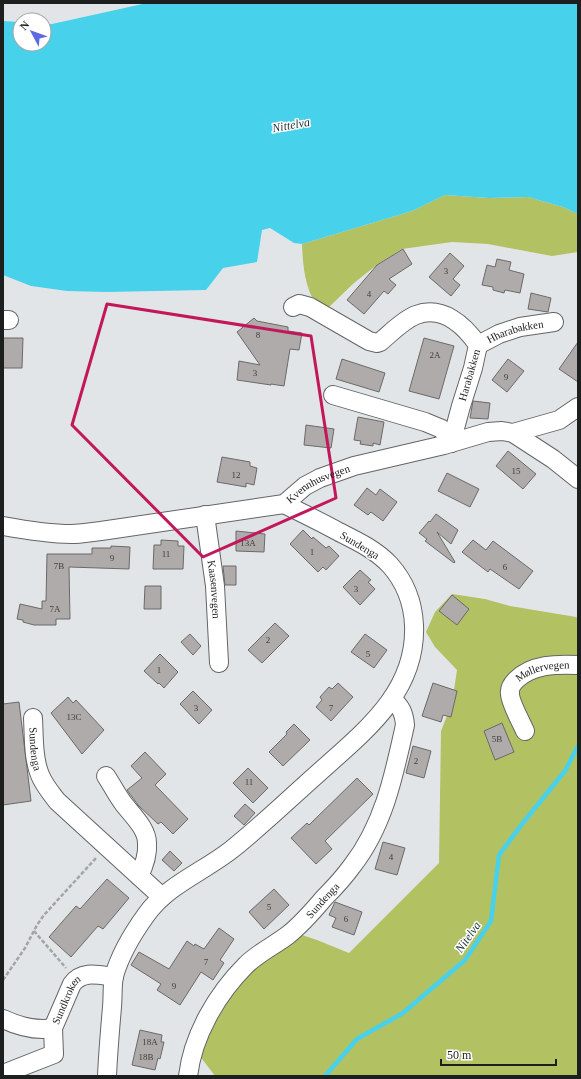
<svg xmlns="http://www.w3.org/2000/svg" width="581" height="1079" viewBox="0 0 581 1079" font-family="Georgia,serif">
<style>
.forest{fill:#b2c162}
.water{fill:#48d1eb}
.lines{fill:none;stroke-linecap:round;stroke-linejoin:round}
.stream{stroke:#48d1eb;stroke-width:4.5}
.building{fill:#aeabaa;stroke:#6c6969}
.minor-casing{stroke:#636566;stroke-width:20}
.path{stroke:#a2a4a6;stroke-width:2.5;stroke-dasharray:4 2;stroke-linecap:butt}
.minor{stroke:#fff;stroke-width:18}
.marked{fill:none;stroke:#c2185b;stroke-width:3;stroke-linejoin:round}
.labels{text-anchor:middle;stroke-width:3;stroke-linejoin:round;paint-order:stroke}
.number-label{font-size:9px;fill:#414141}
.street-label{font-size:11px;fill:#1d1e1e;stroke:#fff}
.water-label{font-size:12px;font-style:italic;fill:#1b3237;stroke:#fff}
</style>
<rect width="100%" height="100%" fill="#e2e5e7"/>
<path class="forest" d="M445,195L489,198L528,197L563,207L578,214V252L552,256L488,244L452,242L402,249L378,264L354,283L329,307L321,312C305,291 303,269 302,244L412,211Z
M452,594L485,599L510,606L576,617L578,618V1076H215L193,1047L206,1012L293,932L317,940L349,953L439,863L441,731L452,703L457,670L435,647L426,632L435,612Z"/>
<path class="water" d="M147,3H578V214L563,207L528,197L489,198L445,195L412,211L302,244L294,243L270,228L262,230L257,262L223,268L206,290L107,292L67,291L31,286L3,275V21L20,22V44H44V24H52Z"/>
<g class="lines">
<path class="stream" d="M325,1076L357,1039L403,1013L465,960L491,921L499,855L522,824L565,771L578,746"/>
</g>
<path class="building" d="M403,249L412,264L389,279L396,285L388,294L384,291L364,314L347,300L377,265Z
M450,253L464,266L453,279L460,285L451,296L429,277Z
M497,259L511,262L509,270L524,274L520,293L505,290L504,293L493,290V287L482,285L487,265L495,267Z
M531,293L551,298L548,312L528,309Z
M254,318L257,321L288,327V331L302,333L299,350L290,349L284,386L271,384V385L237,380L239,361L260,365L237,332Z
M3,338H23L22,368H3Z
M424,338L454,346L439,399L409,391Z
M578,342V382L559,369Z
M342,359L385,373L379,392L336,379Z
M508,359L524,371L507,392L492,380Z
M473,401L490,403L488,419L470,418Z
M358,417L384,422L380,445L373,443V446L360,444L361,441L354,440Z
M306,425L334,429L331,448L304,445Z
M508,451L536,474L523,489L496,466Z
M222,457L250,462V466L257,468L254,485L246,483V487L217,482Z
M447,473L479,489L470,507L438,491Z
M367,488L376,495L380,489L397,502L383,521L371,512L368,515L354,505Z
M436,514L458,530L451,544L437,532L455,562L454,563L425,541L427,539L419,533L429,521L430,522Z
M303,530L312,539L313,537L326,548L329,546L339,556L326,570L323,567L318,572L290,544Z
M236,531L265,534L264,552L236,551Z
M161,540L178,541V546H184L183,569H153L154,545H161Z
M473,540L486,550L493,541L533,571L519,589L490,569L488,572L462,552Z
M111,546L130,547L129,569L69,567L70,619H56V625H34L23,622V620L17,619L20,604L42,609V601H46L47,554H92V548H111Z
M223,566H236V585H225Z
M360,570L371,580L368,582L375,589L360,605L343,587Z
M145,586H161V609H144Z
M452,595L469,609L457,625L439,611Z
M275,623L289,636L262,663L248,650Z
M190,634L201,646L193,655L181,642Z
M365,634L387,650L374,668L351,652Z
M160,654L178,672L164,688L159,683L158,684L144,671Z
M338,683L353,697L331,721L316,707L322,700L320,697L329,687L332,689Z
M433,683L457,691L451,717L443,715L441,722L422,716Z
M193,691L212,710L199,724L180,704Z
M68,697L73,703L76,700L104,730L82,754L51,713Z
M19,702L31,801L3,805V704Z
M502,723L514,752L495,760L484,731Z
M294,724L310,740L283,766L269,752L287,734L286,732Z
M413,746L431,751L424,778L406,773Z
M145,752L166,774L155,785L188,819L173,834L161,822L158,824L138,805L127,790L142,778L131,766Z
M248,768L268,788L253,803L233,783Z
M357,778L373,794L325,841L332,849L316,864L291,838L307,823L309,825Z
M245,804L255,813L244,825L234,816Z
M383,842L405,848L397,875L375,869Z
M170,851L182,863L174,871L162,860Z
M107,879L129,898L103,929L98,926L71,957L49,937L76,906L80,909Z
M274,889L289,905L264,929L249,912Z
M335,902L362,912L354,935L332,927L336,918L329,915Z
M219,928L234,939L220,960L224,963L213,980L201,972L180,1005L157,990L161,984L131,965L139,952L169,969L187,941L194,946L195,944L204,949Z
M140,1030L162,1035L161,1042H164L160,1059L158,1058L155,1070L132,1065Z"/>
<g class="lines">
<g class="minor-casing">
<g id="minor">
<path d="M293,307L299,304L310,307L369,341L377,343L380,342C391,333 403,320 416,315C442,305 464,325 478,345L473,368L461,406L451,443"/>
<path d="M3,320H9"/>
<path id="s1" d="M478,345L499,334L520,327L554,322"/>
<path d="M333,395L425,422L442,429L451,443"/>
<path d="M513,433L559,420L578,407"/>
<path id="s2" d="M205,515L215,586L219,663"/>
<path id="s3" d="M3,526C25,530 48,534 71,534C81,534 91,532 101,531L284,504L305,486L320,478L354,466L444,445L488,432L502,431L513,433L553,459L578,479"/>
<path id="s4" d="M33,718C34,736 33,758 40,775C44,785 51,793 57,801L162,897"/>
<path id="s5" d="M525,731C521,722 510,702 510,694C509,688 512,684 516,680C532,664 557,664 578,665"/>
<path d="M106,776C112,785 117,795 123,803C131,814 147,828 147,843C148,855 144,866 139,876"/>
<path d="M3,1019C18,1026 36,1031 53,1028"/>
<path id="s6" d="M3,1074L54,1054L53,1028L72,984C82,970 99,975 114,977"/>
<path d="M107,1076C108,1053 110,1030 112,1007C113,997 112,986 114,976C120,955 133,933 146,915C167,885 203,872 231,850C260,827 287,801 315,776C361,734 417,694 414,625C413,602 405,582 390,565C376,550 357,541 339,532C321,522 302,513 284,504"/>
<path id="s7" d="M188,1076C193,1035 217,994 246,965C258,953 275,945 288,935C302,924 313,911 324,898C334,888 344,877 352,866C384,825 394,775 405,725C404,713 401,707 392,699"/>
</g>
</g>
<path class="path" d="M34,931L66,968
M3,980L25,948L37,925L44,915L96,858"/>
<use href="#minor" class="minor"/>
</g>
<path class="marked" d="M107,304L311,336L336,498L203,557L72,425Z"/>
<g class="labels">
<g class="number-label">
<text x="446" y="274">3</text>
<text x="369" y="297">4</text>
<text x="258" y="338">8</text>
<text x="435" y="358">2A</text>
<text x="255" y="376">3</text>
<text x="506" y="380">9</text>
<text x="516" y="474">15</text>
<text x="236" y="478">12</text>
<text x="248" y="546">13A</text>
<text x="312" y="555">1</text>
<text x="166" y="557">11</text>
<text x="112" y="561">9</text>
<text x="59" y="569">7B</text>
<text x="505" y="570">6</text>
<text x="356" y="592">3</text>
<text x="55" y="612">7A</text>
<text x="268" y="643">2</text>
<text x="368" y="657">5</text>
<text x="159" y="673">1</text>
<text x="196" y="711">3</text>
<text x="331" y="711">7</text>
<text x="74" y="720">13C</text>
<text x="497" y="742">5B</text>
<text x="416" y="764">2</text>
<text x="249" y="785">11</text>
<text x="391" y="860">4</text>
<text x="269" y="910">5</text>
<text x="346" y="922">6</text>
<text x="206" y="965">7</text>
<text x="174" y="989">9</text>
<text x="150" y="1045">18A</text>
<text x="146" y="1060">18B</text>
</g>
<g class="street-label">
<text dy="4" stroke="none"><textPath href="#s1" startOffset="40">Hharabakken</textPath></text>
<text transform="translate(469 375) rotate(-74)" y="4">Harabakken</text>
<text dy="4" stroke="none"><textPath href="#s3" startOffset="324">Kvennhusvegen</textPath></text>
<text transform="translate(360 545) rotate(31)" y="4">Sundenga</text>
<text dy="4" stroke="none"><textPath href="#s2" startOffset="75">Kaasenvegen</textPath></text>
<text dy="4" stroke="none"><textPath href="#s5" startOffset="85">Møllervegen</textPath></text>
<text dy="4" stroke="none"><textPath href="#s4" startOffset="31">Sundenga</textPath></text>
<text dy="4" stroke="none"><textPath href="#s7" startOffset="228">Sundenga</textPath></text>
<text dy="4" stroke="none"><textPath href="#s6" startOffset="112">Sundkroken</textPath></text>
</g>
<g class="water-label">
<text transform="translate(291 125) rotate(-10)" y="4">Nittelva</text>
<text transform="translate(468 937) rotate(-55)" y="4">Nitelva</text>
</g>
</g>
<rect width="581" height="1079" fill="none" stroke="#1d1e1e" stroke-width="8"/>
<g transform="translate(32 32) rotate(311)"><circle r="19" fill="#ffffff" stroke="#a5a5a5"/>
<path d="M0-3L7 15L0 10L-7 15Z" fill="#5d6ae2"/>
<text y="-6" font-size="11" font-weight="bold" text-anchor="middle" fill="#1d1e1e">N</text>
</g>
<path d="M441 1059v6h115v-6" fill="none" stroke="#1d1e1e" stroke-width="2"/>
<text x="447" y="1059" font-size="12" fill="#1d1e1e" stroke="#ffffff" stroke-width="3" paint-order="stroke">50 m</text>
</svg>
